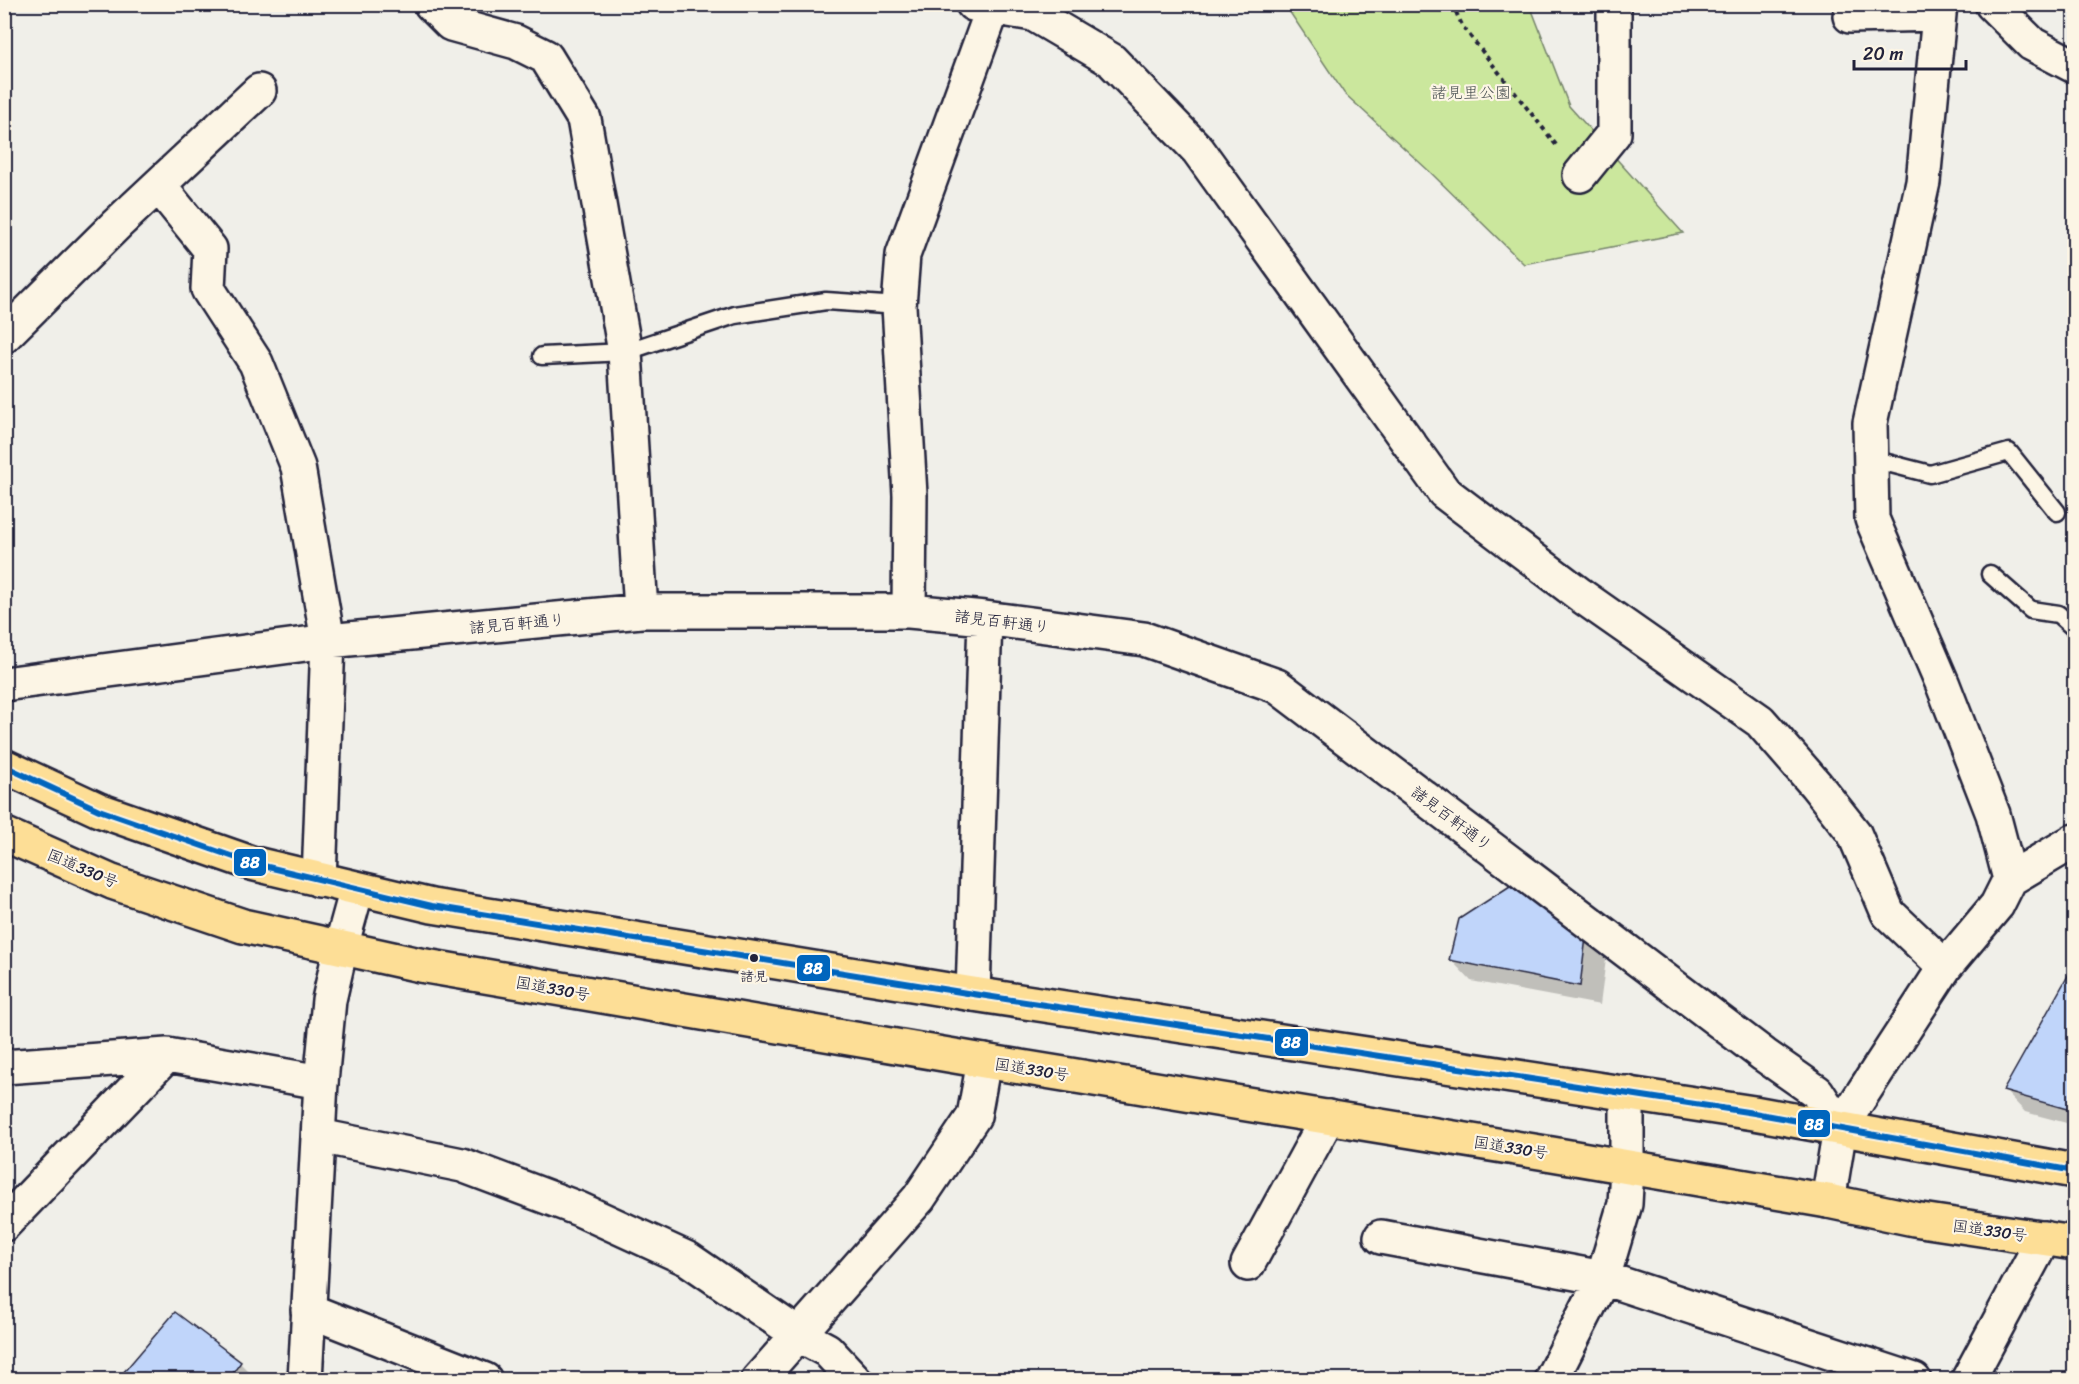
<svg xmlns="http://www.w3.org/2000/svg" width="2079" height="1384" viewBox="0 0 2079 1384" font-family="Sriracha,'Klee One',sans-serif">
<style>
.green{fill:#cbe79d;stroke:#76846c;stroke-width:1.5}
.shadow{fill:#0003}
.building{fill:#c0d5fa;stroke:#22223b;stroke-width:1.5}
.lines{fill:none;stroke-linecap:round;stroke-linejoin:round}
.service-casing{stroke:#22223b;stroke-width:21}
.minor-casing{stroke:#22223b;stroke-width:38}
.tertiary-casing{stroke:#22223b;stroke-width:38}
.trunk-casing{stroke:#22223b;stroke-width:38}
.path{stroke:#22223b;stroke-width:4;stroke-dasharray:4.5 4.5;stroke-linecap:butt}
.service{stroke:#fcf5e5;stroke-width:16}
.minor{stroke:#fcf5e5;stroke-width:33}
.tertiary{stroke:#fcf5e5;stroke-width:33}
.trunk{stroke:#fdde96;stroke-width:33}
.bus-1-casing{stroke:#fcf5e5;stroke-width:10}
.bus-1{stroke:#0065bd;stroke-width:6}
.bus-dot{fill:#22223b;stroke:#fcf5e5;stroke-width:2}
.labels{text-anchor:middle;stroke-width:4.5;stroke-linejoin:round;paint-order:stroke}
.bus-label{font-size:14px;fill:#22223b;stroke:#fcf5e5}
.park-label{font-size:16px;fill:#4c5354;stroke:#fcf5e5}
.street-label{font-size:16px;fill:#22223b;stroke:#fcf5e5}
.line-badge{stroke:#fcf5e5;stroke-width:2}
.badge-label{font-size:16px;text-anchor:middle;font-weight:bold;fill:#fff}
</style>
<rect width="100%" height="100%" fill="#f0efe9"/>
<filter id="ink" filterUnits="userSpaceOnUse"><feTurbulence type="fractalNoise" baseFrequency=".0167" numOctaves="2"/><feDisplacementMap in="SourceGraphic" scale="12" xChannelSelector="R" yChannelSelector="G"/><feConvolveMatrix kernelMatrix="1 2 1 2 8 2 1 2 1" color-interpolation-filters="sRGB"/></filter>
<g filter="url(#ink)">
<path class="green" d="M1285,5H1530L1569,106L1683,233L1524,264L1429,171L1344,93Z"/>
<path class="shadow" d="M1585,938L1606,959L1600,1005L1471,981L1451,960Z
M2074,968V1125L2025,1112L2005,1091Z
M175,1314L240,1363L257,1380H119Z"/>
<path class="building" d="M1510,886L1586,937L1580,986L1449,960L1459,919Z
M2074,965V1111L2003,1091Z
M175,1312L241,1362L228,1380H117Z"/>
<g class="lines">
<g class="service-casing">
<path id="service" d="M542,356L625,352L735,315L826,301L899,306
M1872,459L1930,474L2009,452L2057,512
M1990,574L2031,610L2058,614L2074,628"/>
</g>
<g class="minor-casing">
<path id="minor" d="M431,4L451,24L516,42L546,57L584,119L625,352L641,611
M973,4L1033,14L1111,60L1198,150L1444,492L1583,597L1760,721L1816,785L1854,833L1888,913L1945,967
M1940,4L1923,182L1870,423L1872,519L1943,685L1993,814L2010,879
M1992,4L2032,44L2074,66
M1850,16L1939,14
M1580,175L1614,133V4
M159,186L210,249L208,289L256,363L298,467L328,641L319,880
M4,336L117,224L259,91
M909,611L910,495L899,306L903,255L993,8
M4,684L328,641L641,611H909L985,618L1144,639L1277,686L1764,1055L1817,1092L1840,1128
M973,994L985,618
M4,1067L167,1055L321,1082
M319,1136L462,1165L579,1209L688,1259L799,1335L827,1350L855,1380
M1828,1201L1840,1128L1945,967L1997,905L2010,879L2074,841
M4,1224L167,1055
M1381,1237L1603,1278L1914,1380
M1248,1264L1328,1117
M308,1310L485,1380
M758,1380L919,1198L974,1116L984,1061
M1551,1380L1603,1278L1625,1204L1627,1168V1093
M1968,1380L2044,1238"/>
</g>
<g class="tertiary-casing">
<path id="tertiary" d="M305,1380L321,1082L329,1000L341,947L357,889"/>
</g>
<g class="trunk-casing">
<path id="trunk" d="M4,766L99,810L251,863L432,906L973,994L1754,1113L2074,1171
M4,834L112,882L243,926L420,965L984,1061L1552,1154L1828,1201L1914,1219L2074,1243"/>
</g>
<path class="path" d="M1452,4L1463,27L1557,146"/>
<use href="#service" class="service"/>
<use href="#minor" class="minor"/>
<use href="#tertiary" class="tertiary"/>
<use href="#trunk" class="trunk"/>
<g class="bus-1-casing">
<path id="bus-1" d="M4,766L99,810L251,863L432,906L973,994L1754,1113L2074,1171"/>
</g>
<use href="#bus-1" class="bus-1"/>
</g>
</g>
<circle class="bus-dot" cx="754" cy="958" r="5"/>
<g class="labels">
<g class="bus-label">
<text x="754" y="981">諸見</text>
</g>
<g class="park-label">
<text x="1471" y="98">諸見里公園</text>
</g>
<g class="street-label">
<text transform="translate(1002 621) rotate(7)" y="6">諸見百軒通り</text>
<text transform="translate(517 623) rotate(-5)" y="6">諸見百軒通り</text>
<text transform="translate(1452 818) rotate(37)" y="6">諸見百軒通り</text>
<text transform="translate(83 868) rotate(23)" y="6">国道330号</text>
<text transform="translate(553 988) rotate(10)" y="6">国道330号</text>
<text transform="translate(1032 1069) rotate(9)" y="6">国道330号</text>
<text transform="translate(1511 1147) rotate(9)" y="6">国道330号</text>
<text transform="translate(1990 1230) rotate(8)" y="6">国道330号</text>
</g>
</g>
<g class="line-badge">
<rect x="233" y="848" width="34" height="29" rx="6" fill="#0065bd"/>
<rect x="796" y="954" width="35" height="28" rx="6" fill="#0065bd"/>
<rect x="1274" y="1028" width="35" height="29" rx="6" fill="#0065bd"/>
<rect x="1797" y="1109" width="34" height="29" rx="6" fill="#0065bd"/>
</g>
<g class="badge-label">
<text x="250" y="868">88</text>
<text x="813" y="974">88</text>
<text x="1291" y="1048">88</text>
<text x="1814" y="1130">88</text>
</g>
<rect width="2079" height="1384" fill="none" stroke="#fcf5e5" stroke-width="24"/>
<rect x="12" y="12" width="2055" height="1360" fill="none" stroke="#22223b" stroke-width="2" filter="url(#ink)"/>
<path d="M1854 60v9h112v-9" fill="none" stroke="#22223b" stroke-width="3"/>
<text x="1863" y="60" font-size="18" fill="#22223b" stroke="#fcf5e5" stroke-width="4.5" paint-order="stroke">20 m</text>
</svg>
